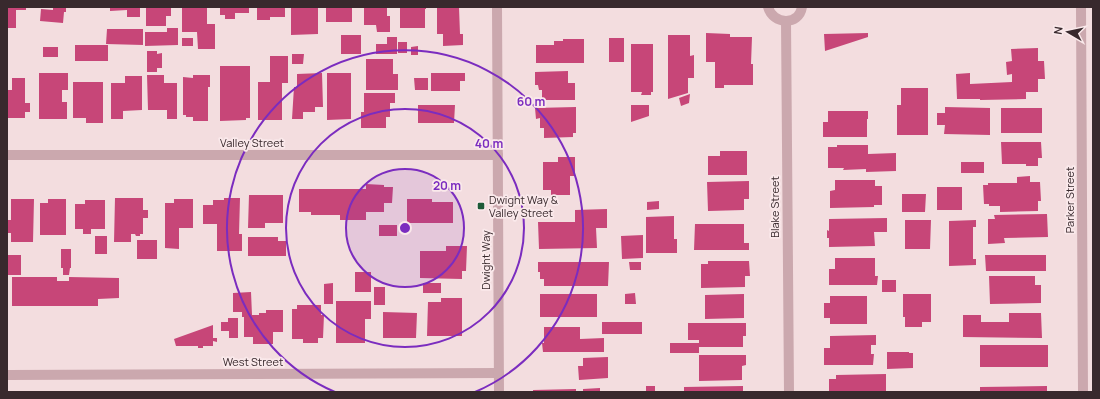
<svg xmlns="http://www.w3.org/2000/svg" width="1100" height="399" viewBox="0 0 1100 399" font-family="Manrope,sans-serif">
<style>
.building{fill:#c74678}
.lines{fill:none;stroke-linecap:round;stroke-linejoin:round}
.minor{stroke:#cba8ae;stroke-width:10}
.tertiary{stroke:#cba8ae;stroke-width:10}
.ring{fill:none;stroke:#7b2cbf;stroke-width:2}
.poi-dot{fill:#1d5a38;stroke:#fae9eb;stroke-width:1.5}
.labels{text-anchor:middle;stroke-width:3.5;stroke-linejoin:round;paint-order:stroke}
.street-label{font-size:11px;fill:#38292d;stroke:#fae9eb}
.poi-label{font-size:11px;fill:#38292d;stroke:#fae9eb;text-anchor:start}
.centre{fill:#7b2cbf;stroke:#fae9eb;stroke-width:2}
.ring-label{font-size:12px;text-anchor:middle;font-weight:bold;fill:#7b2cbf;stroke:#fae9eb;stroke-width:3.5;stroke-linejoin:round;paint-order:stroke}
</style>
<rect width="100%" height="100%" fill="#f3dddf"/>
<path class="building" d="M7,7H26V10H16V28H7Z
M53,7H66V12H64L63,23L40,21L41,9L53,10Z
M110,7H140V17H127V10L110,11Z
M146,7H171V16H166V26H146Z
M182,7H207V24H215V49H198L197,32H182Z
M220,7H249V13H235V19H225V15H220Z
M257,7H285V17H270V20H257Z
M291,7H318V34L291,35Z
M326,7H352V22H326Z
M364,7H387V16H390V32H377L376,25H364Z
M400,7H426V9H425V28H400Z
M437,7H459L460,34H463V45L443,46V34H437Z
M167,28H178V45L145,46V32H167Z
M107,29H143V45L106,44Z
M706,33L730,34V37H752L751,64H753V85H724V88H715V62H706Z
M868,33V37L825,51L824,34Z
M341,35H361V54H341Z
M668,35H690V56L694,55V78H688V93L668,99Z
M387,37H397V54H376V44H387Z
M182,38H193V46H182Z
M609,38H624V62H609Z
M563,39H584V63H536V45H554V41H563Z
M398,42H407V53H398Z
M631,44H653V92H651V95H641L642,92H631Z
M75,45H108V61H75Z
M418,46V55H411V47Z
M43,47H58V57H43Z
M1038,48V61H1044L1045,79H1038V92H1026V99L980,100V99H957L956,74L970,73V84L1012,82V74L1007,75L1006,62L1012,61L1011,49Z
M147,51H157V54L162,53V68H157V72H147Z
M292,54H304L303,64H292Z
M270,56H288V83H282V120H258V82H270Z
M366,59H393V74H398V90H366Z
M220,66H250V118H246V120L220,121Z
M568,71V83H575V100H542V90H539L538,85H535V72Z
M39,73H68V90H62V102H67V119H39Z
M322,73L323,107H315V112H303V119H292L294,87H297V74Z
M327,73H351V119L327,120Z
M431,73H465V81H460V91H431Z
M147,75H164V83H177V119H167V110H148Z
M193,75H210V87H208V121H193V117H186V115H183V77L193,78Z
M125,76H142V110L123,111V119H111V83H125Z
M12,78H25V103H30V112H25V118H7V90H12Z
M414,78H428V90H415Z
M73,82H103V123H86V118H73Z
M901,88H928V135H897V105H901Z
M364,93H395V103H390V117H386V128H361V112H364Z
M690,94L689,103L681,106L679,98Z
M418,105H455L454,123H418Z
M631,105H649V116L631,122Z
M576,107V133H573V137L544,138V128H540V118L536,119L535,108Z
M945,107L990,108V135L944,134L945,125H937V113H945Z
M1001,108H1042V133H1001Z
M828,111H868V119H867V137H823V122H828Z
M1001,142H1041L1042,158H1038V166H1026V164H1002Z
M837,145H868V154L896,153V171L866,172V169L843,170L844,168H828V147H837Z
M720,151H747V175H708V156H720Z
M558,157H575V176H570V195H551V190H543V162H558Z
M961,162H984V173H961Z
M1030,176V182H1040L1041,201H1038V211L1000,212V206H989V204H984L983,185H988V183H1017V177Z
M835,180H875V186H882V205H874V207L830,208V191L835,190Z
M749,181V199H744V210L708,211L707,182Z
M366,184L384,185V187H393L392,203H384V212H366V220H340V215H311V212H299V189H366Z
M937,187H962V210H937Z
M902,194H926L925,212H902Z
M249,195H283V223H265V228H248Z
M115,198H143V210H148V218H143V234H140V236H136L135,234H131V242H114Z
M224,198H240L239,234H242V251H217V224H203V205H213V200H224Z
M11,199H34L33,242H11V233H7V220H11Z
M48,199H66V235H40V203H48Z
M174,199H193V228H179V249L165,248V203H174Z
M407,199H432V202H453V223H407Z
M85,200H105V229H91V234H83V229H75V204H85Z
M659,201V209L647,210V202Z
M607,209V228H596L597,248L539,249L538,222H575V210Z
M1047,214L1048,237L1004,238L1005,243L988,244V219H995L994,215Z
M674,216V239H677V253H646V217Z
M887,218V232H874L875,246L829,247V238H827V230L829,231V219Z
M905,220H931L930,249H905Z
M976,220V227H973V259H976V265L949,266V221Z
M695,224H744V243H749V250H694Z
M379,225H397V236H379Z
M643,235V258L622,259L621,236Z
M95,236H107V254H95Z
M248,237H278V241H286V256H248Z
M137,240H157V259H137Z
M446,246H467L466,271H462V279L420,278V251H446Z
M61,249H71V268H70L69,275H63V268H61Z
M7,255H21V275H7Z
M985,255H1046V271H986Z
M835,258H875V276H878L877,285H829V269H835Z
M708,261H749L750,276H745V287L701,288V264H708Z
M538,262H609L608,286H544V279H540V272H538Z
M629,262H641V270H630Z
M355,272H371V292H355Z
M989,276H1035V285H1041V303L990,304Z
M12,277H57V281H69V277L119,278V298L98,299V306H12Z
M882,280H896V292H882Z
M333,283V304H324V284Z
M423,283H441V293H423Z
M374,287H385V305H374Z
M251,292L252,315H259V313H266V310H283V332H273V344H253V337H244V317H242V312H233V293Z
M635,293L636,304H625V294Z
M540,294H597V317H540Z
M744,294V318L705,319V295Z
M903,294H931V322H922V327H905V317H903Z
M830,296H867V324H830V318H824V303H830Z
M441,298H462V336H427L428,302H441Z
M336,301H371V319H365V343H336Z
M297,305H321V315H324L323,338H318V343H303V339H292V309H297Z
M383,312L417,313L416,338H383Z
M1009,313H1041L1042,338L963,337V315H981V322H1009Z
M228,318H238V338H229V331H221V322H228Z
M602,322H642V334H602Z
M688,323H746V336H743V347H699V353H670V343H699V340H688Z
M213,325V338H217V342L213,341V346H203V348H198V346H176L174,339Z
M544,327H580V339L604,338V352H543L542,343H544Z
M876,335V345H871V354H874L873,365H824V348H830V336Z
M980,345H1048V367H980Z
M887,352H909V353H913V368L887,369Z
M699,355H746V365L742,366V380L699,381Z
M608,357V378L579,380L578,366H583V358Z
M886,374V392H829V379H836V375Z
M646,386H655V392H646Z
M743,386V392H684V387Z
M1047,386V392H980V387Z
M600,388V392H583V389Z
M576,389V392H533V390Z"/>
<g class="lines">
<path class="minor" d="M768,7C773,25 799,26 802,7
M1081,7L1083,392
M786,21L789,392
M7,155H498
M7,375L499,373"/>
<path class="tertiary" d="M497,7L499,392"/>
</g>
<circle cx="405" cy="228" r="59" fill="#7b2cbf" fill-opacity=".12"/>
<g class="ring">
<circle cx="405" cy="228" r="59"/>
<circle cx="405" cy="228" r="119"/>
<path d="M335 392A178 178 0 1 1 475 392"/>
</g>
<rect class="poi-dot" x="477" y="202" width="8" height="8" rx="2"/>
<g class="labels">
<g class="street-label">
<text x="252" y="147">Valley Street</text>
<text transform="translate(1070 200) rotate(-90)" y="4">Parker Street</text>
<text transform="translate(775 207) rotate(-90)" y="4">Blake Street</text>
<text transform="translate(486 260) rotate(-90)" y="4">Dwight Way</text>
<text x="253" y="366">West Street</text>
</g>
<g class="poi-label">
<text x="489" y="204">Dwight Way &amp;<tspan x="489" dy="13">Valley Street</tspan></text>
</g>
</g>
<circle cx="405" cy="228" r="6" class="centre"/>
<g class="ring-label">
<text x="531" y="106">60 m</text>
<text x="489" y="148">40 m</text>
<text x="447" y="190">20 m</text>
</g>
<rect width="1100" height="399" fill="none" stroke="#38292d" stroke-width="16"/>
<g transform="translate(1068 32) rotate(279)" stroke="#fae9eb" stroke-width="3" paint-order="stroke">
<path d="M0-3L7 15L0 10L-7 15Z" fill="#38292d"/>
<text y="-6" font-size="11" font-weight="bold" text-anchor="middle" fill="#38292d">N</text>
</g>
</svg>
